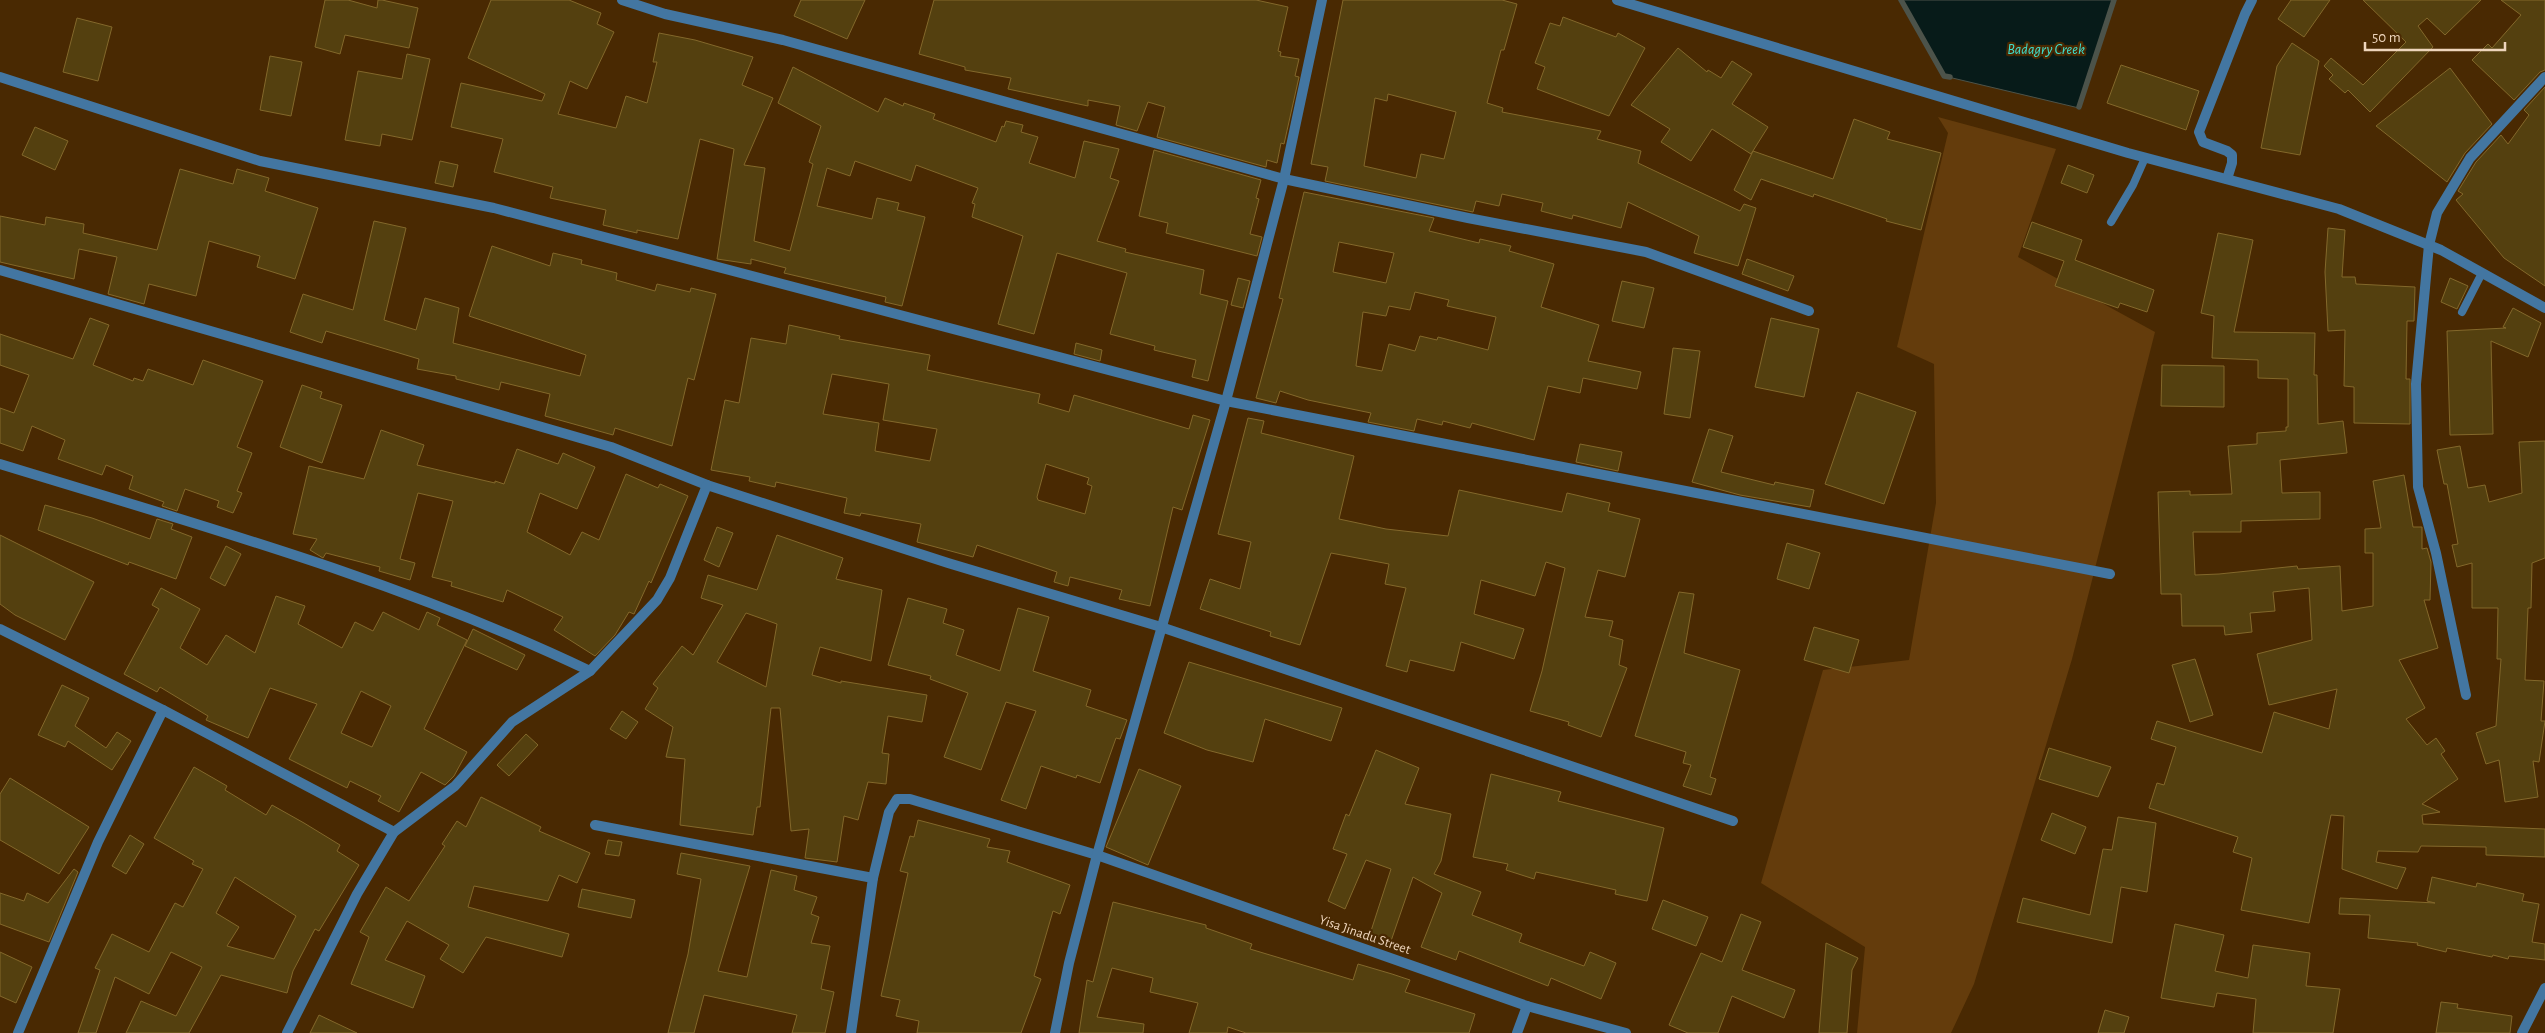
<svg xmlns="http://www.w3.org/2000/svg" width="2545" height="1033" font-family="'Alegreya Sans',sans-serif">
	<style>
		.green { fill: #643c0c }
		.water { fill: #071b19; stroke: #4c534a }
		.lines { fill: none; stroke-linecap: round; stroke-linejoin: round }
		.stream { stroke: #4c534a; stroke-width: 5.5 }
		.building { fill: #54400f; stroke: #83682b; fill-rule: evenodd }
		.service { stroke: #4376a1; stroke-width: 8 }
		.minor { stroke: #4376a1; stroke-width: 10 }
		.tertiary { stroke: #4376a1; stroke-width: 10 }
		.labels { text-anchor: middle; stroke-width: 4.5; stroke-linejoin: round; paint-order: stroke }
		.street-label { font-size: 14px; fill: #eed5bc; stroke: #492902 }
		.water-label { font-size: 15px; font-style: italic; fill: #3fdfcf; stroke: #492902 }
	</style>
	<rect width="100%" height="100%" fill="#492902"/>
	<path class="green" d="M1938 117 2056 149 2018 257 2155 332 2072 659 1974 984 1951 1033H1857L1865 947 1761 883 1823 670 1909 660 1936 503 1934 364 1897 347 1948 133Z"/>
	<path class="water" d="M1901 0H2114L2079 108 1944 76Z"/>
	<g class="lines">
		<g class="stream">
			<path d="M1901 0 1944 76 1950 77"/>
			<path d="M2079 107 2114 0"/>
		</g>
	</g>
	<g class="building">
		<path d="M325 0H348L377 8 378 0H382L418 8 409 48 345 35 340 54 315 47Z"/>
		<path d="M491 0H569L601 13 597 24 614 32 587 89 570 81 558 114 616 128 626 96 647 103 657 62H653L659 33 695 40 753 57 742 85 773 98 744 165 765 168 754 241 790 251 813 164 809 162 821 126 778 103 793 67 878 112 885 98 903 106 904 103 935 114 933 119 996 142 1002 126 1004 127 1006 121 1023 125 1021 132 1038 137 1029 163 1075 178 1084 141 1119 149 1110 178 1119 181 1097 241 1126 249 1125 252 1204 270 1200 294 1228 301 1208 381 1192 377 1196 360 1154 350 1155 346 1110 334 1127 273 1057 253 1034 334 998 324 1023 236 972 217 975 204 972 203 978 188 916 165 911 181 855 161 850 176 827 168 817 206 872 219 877 198 899 203 897 210 925 217 902 306 885 302 886 297 784 273 786 268 751 259V264L717 259 734 149 700 139 678 239 637 230V233L603 225 606 210 550 198 553 187 494 172 503 139 451 127 461 83 542 101 545 94 468 58Z"/>
		<path d="M801 0H865L847 39 794 16Z"/>
		<path d="M934 0H1256L1288 7 1278 51 1281 52 1280 56 1299 59 1295 76 1299 77 1284 144 1281 143 1277 163 1267 160 1266 167 1157 137 1165 107 1148 102 1137 131 1116 125 1120 106 1088 100V106L1008 89 1011 78 965 70V67L919 54Z"/>
		<path d="M1343 0H1502L1517 4 1504 50H1501L1487 103 1503 108 1502 112 1601 131 1597 139 1641 151 1638 163 1740 211 1744 204 1756 208 1738 266 1694 253 1699 236 1628 202 1621 228 1573 215 1572 219 1541 211 1543 203 1502 194 1499 206 1476 201 1473 212 1325 181 1328 167 1311 164ZM1388 94 1456 112 1444 159 1421 154 1416 178 1364 166 1375 98 1387 101Z"/>
		<path d="M2291 0H2330L2304 37 2278 19Z"/>
		<path d="M2363 0H2481L2445 35 2427 18 2418 26 2433 47 2370 112 2348 90 2345 93 2329 79 2333 75 2324 66 2331 58 2363 85 2406 42Z"/>
		<path d="M2501 0H2545V70L2540 72 2514 100 2472 60 2488 44 2492 48 2521 15Z"/>
		<path d="M1563 17 1616 37 1618 33 1645 48 1609 116 1537 89 1545 67 1535 63 1550 23 1560 26Z"/>
		<path d="M77 18 112 27 98 81 63 72Z"/>
		<path d="M2292 43 2319 61 2300 155 2261 148 2277 66Z"/>
		<path d="M1678 48 1707 72 1708 70 1721 78 1732 61 1752 74 1732 104 1768 127 1751 154 1712 129 1691 161 1661 142 1670 129 1631 105Z"/>
		<path d="M407 54 430 59 412 140 382 134 380 146 345 140 358 71 402 79Z"/>
		<path d="M270 56 302 62 291 116 260 110Z"/>
		<path d="M2121 65 2199 91 2186 130 2107 103Z"/>
		<path d="M2450 68 2492 124 2465 153 2447 182 2376 126Z"/>
		<path d="M2545 87V286L2504 258 2456 200 2463 194 2458 191 2476 162 2501 135 2508 144 2529 115 2524 110Z"/>
		<path d="M1854 119 1890 132 1887 139 1941 153 1921 230 1886 221 1887 219 1814 194 1813 197 1761 179 1751 200 1734 190 1753 151 1833 179Z"/>
		<path d="M35 127 68 141 55 170 22 155Z"/>
		<path d="M1154 150 1261 180 1256 198 1259 199 1250 234 1262 237 1257 256 1166 233 1168 223 1139 216Z"/>
		<path d="M440 161 458 165 453 187 435 183Z"/>
		<path d="M2068 165 2094 175 2087 193 2061 183Z"/>
		<path d="M180 169 233 184 237 169 269 178 265 191 318 208 295 279 257 267 260 256 209 241 196 296 149 284 144 304 108 294 117 257 79 249 74 279 0 262V216L45 225 46 217 84 224 83 233 157 250Z"/>
		<path d="M1304 192 1434 218 1429 231 1479 243 1480 239 1511 246 1509 251 1554 264 1541 307 1599 325 1588 361 1641 372 1637 389 1583 378 1580 393 1548 386 1534 440 1472 423 1470 428 1443 421 1442 425 1417 419 1414 431 1368 422 1371 413 1308 400 1280 391 1276 403 1256 398 1283 299 1279 298ZM1339 242 1394 253 1386 283 1333 272ZM1415 292 1449 300 1447 306 1496 317 1488 350 1438 337 1437 340 1420 336 1415 351 1389 344 1382 371 1356 366 1363 312 1386 316 1389 306 1410 310Z"/>
		<path d="M374 221 406 228 384 320 416 330 425 298 459 308 453 343 580 376 586 355 469 316 492 246 550 266 553 253 582 260 581 264 617 273 616 280 655 291 657 284 690 292 691 288 716 294 694 380 688 378 672 446 615 428 613 435 545 416 550 394 501 382 499 390 456 379V376L417 369 419 359 326 331 322 343 290 332 303 294 353 310Z"/>
		<path d="M2032 222 2082 240 2075 260 2154 290 2147 312 2120 303 2118 308 2055 286 2064 261 2023 247Z"/>
		<path d="M2328 228 2345 230 2342 277H2355L2356 284 2415 287 2414 321H2407L2406 379H2410V424L2354 423V387L2344 386 2345 330 2328 331 2325 272Z"/>
		<path d="M2218 233 2253 240 2234 332 2315 333 2314 375H2317L2318 424 2343 421 2347 453 2280 460 2282 493 2320 492V519L2241 521V532H2193L2195 575 2219 574 2297 566 2298 569 2340 566 2342 611 2373 606V553H2365V529L2381 528 2373 481 2404 475 2413 527H2422V549L2427 548 2431 562 2430 600H2424L2438 648 2399 660 2425 708 2406 719 2427 745 2436 738 2445 751 2441 754 2458 779 2422 804 2440 812 2422 815 2423 824 2545 829V857L2486 855V847L2421 846 2418 852 2378 851 2376 862 2406 868 2397 889 2342 869 2344 816 2331 815 2309 923 2241 910 2252 858 2233 852 2238 837 2149 808 2157 783 2164 785 2176 747 2151 739 2157 721 2262 753 2274 712 2329 729 2337 689 2269 705 2257 654 2312 640 2309 588 2273 592 2275 611 2250 613 2252 632 2225 635 2224 626H2182L2181 594H2161L2158 492 2190 491V495L2232 494 2228 446 2257 444V433L2286 431V427H2288V379L2258 378V360L2212 358 2214 316 2201 313Z"/>
		<path d="M1747 259 1794 276 1788 291 1742 274Z"/>
		<path d="M1238 278 1250 281 1243 308 1231 305Z"/>
		<path d="M2450 278 2468 286 2457 309 2441 302Z"/>
		<path d="M1622 281 1654 288 1644 328 1612 321Z"/>
		<path d="M2513 308 2541 323 2528 357 2491 341 2493 434 2450 435 2447 331 2506 328 2503 327Z"/>
		<path d="M90 318 109 325 93 365 133 381 134 378 143 381 148 369 193 385 203 360 263 381 237 447 252 453 237 491 242 493 233 513 217 507 219 501 185 489 177 511 162 506 164 502 129 489 133 476 106 465 102 475 58 459 65 440 32 426 23 451 0 443V408L14 413 29 375 0 365V334L73 359Z"/>
		<path d="M1771 318 1819 329 1804 397 1755 387Z"/>
		<path d="M789 325 840 336 839 339 930 355 927 370 1040 394 1038 403 1069 412 1074 395 1189 429 1193 415 1210 420 1182 510 1173 507 1150 606 1119 599 1122 590 1070 577 1068 586 1054 582 1057 572 977 545 973 557 917 542 921 524 861 513 860 516 844 513 847 498 776 482 775 487 749 481 750 477 711 470 725 400 739 403 751 338 786 344ZM832 374 889 384 883 420 937 429 930 461 875 451 879 423 823 414ZM1046 464 1089 478 1087 484 1092 486 1085 514 1038 500 1037 497Z"/>
		<path d="M1076 343 1102 350 1100 361 1074 354Z"/>
		<path d="M1673 348 1700 351 1690 418 1664 414Z"/>
		<path d="M2162 365 2224 366V407L2161 406Z"/>
		<path d="M302 385 322 392 320 398 342 405 322 463 280 447Z"/>
		<path d="M1857 392 1916 412 1884 504 1825 484Z"/>
		<path d="M1248 418 1264 421 1261 433 1354 456 1339 519 1386 529 1448 536 1459 490 1562 512 1567 493 1610 503 1608 511 1640 519 1625 577 1598 570 1585 617 1613 621 1609 636 1623 640 1619 665 1627 668 1601 737 1568 725 1569 722 1530 711 1542 671 1565 568 1546 562 1535 596 1481 580 1474 614 1524 629 1514 659 1461 642 1454 671 1410 660 1407 672 1386 666 1406 588 1385 584 1389 564 1331 553 1300 645 1270 636 1271 632 1200 609 1210 579 1240 589 1251 542 1218 534Z"/>
		<path d="M1709 429 1733 436 1721 472 1774 485 1775 482 1814 490 1810 507 1740 495 1692 482Z"/>
		<path d="M381 430 424 445 417 465 495 483V481L504 484 517 449 558 464 563 453 595 467 577 509 540 493 527 532 570 555 582 532 599 540 626 474 658 488 660 484 688 496 651 583 649 581 634 614 629 612 615 635 595 656 554 630 563 617 507 590 503 602 451 586 452 582 432 577 453 501 418 493 400 559 415 563 410 580 379 571 380 567 326 553 323 558 310 550 317 539 293 534 309 466 364 479Z"/>
		<path d="M2545 441V558L2532 563 2531 608H2528L2525 680 2544 681 2541 721H2545L2539 762 2533 761 2538 797 2505 802 2499 760 2486 764 2476 733 2496 726 2501 659H2497L2498 608H2472V563L2457 567 2452 545 2458 544 2447 484H2444L2437 450 2460 446 2468 488 2485 485 2489 502 2522 493 2519 442Z"/>
		<path d="M1580 444 1622 452 1618 471 1576 462Z"/>
		<path d="M45 505 92 518 150 539 157 519 173 524 171 529 192 537 176 579 129 562 128 565 38 530Z"/>
		<path d="M717 527 733 533 719 567 704 560Z"/>
		<path d="M0 535 94 582 65 640 15 615 0 604Z"/>
		<path d="M777 535 843 558 836 579 882 590 871 661 820 647 812 675 841 683V681L927 695 922 722 888 716 882 753 889 754 886 784 868 782 858 820 844 816 837 862 805 858 809 829 791 831 780 708H771L760 807H757L753 835 680 825 685 759 666 757 673 727 645 709 658 688 653 684 682 646 693 655 723 605 701 598 708 575 757 590ZM746 613 777 624 766 687 717 662Z"/>
		<path d="M1787 543 1820 553 1809 589 1777 579Z"/>
		<path d="M226 546 241 554 225 586 210 578Z"/>
		<path d="M161 588 200 609 180 648 207 665 226 635 255 653 276 596 305 606 298 624 342 648 355 622 373 631 383 612 419 630 427 612 440 618 437 625 467 640 424 729 467 752 454 776 445 785 421 772 399 812 378 801 381 796 350 781 347 788 289 759 317 704 270 688 248 738 206 720 208 716 160 687 157 692 124 674 159 609 152 605ZM361 691 391 706 372 747 341 733Z"/>
		<path d="M1679 592 1694 594 1684 653 1740 670 1710 777 1716 779 1711 795 1683 786 1691 765 1683 763 1686 752 1635 736Z"/>
		<path d="M908 598 947 609 943 623 964 630 956 655 1000 671 1018 608 1049 617 1033 671 1091 690 1086 706 1127 720 1120 739 1116 738 1100 783 1077 775 1076 778 1041 766 1026 809 1001 800 1036 711 1006 702 981 770 944 757 968 693 930 679 931 676 888 665Z"/>
		<path d="M1814 627 1859 640 1849 673 1804 660Z"/>
		<path d="M473 629 525 655 517 670 465 646Z"/>
		<path d="M2195 659 2213 715 2190 722 2172 665Z"/>
		<path d="M1189 662 1342 708 1331 741 1265 719 1253 762 1207 750 1164 733Z"/>
		<path d="M62 685 89 698 75 726 106 748 117 732 131 741 112 770 68 741 65 747 38 735Z"/>
		<path d="M622 711 638 722 626 739 610 729Z"/>
		<path d="M526 734 538 745 509 776 497 765Z"/>
		<path d="M2049 748 2111 767 2098 797 2039 779Z"/>
		<path d="M1376 750 1419 768 1405 804 1451 814 1441 861 1434 874 1481 892 1472 915 1522 934 1519 942 1584 966 1590 952 1616 963 1601 999 1551 978 1548 986 1459 951 1456 960 1421 947 1442 893 1413 877 1391 941 1370 934 1391 869 1366 860 1345 909 1328 901 1347 854 1333 849 1346 814 1349 816Z"/>
		<path d="M194 767 227 786 225 790 266 815 272 805 304 823 340 845 337 851 359 865 319 931 315 929 293 971 287 993 221 975 189 1033H126L141 1001 176 1016 202 967 171 952 149 994 115 977 96 1033H78L100 970 95 968 112 934 149 952 175 903 183 907 203 869 192 864 194 861 154 838ZM235 877 296 916 274 959 227 946 239 927 216 913Z"/>
		<path d="M1139 769 1181 786 1148 865 1106 847Z"/>
		<path d="M1491 774 1561 792 1558 801 1664 828 1647 901 1615 894 1616 890 1536 872 1534 879 1506 870 1508 864 1473 857Z"/>
		<path d="M10 778 89 827 59 874 0 840V794Z"/>
		<path d="M481 797 541 827 539 831 590 853 577 883 559 875 548 901 474 886 468 907 569 934 562 957 486 937 463 973 440 959 449 945 407 921 385 960 425 976 413 1008 351 984 369 937 360 932 386 887 409 901 445 846 442 844 457 821 466 827Z"/>
		<path d="M2052 813 2086 827 2075 854 2041 840Z"/>
		<path d="M2118 817 2156 823 2147 892 2121 887 2112 943 2017 922 2023 898 2090 915 2103 849 2112 850Z"/>
		<path d="M918 820 990 839 987 847 1010 851 1007 862 1070 885 1060 914 1053 911 1034 976 1041 979 1021 1033H917L919 1021 896 1016 900 1000 881 996 908 873 900 871 910 836 914 837Z"/>
		<path d="M130 835 144 844 126 874 112 866Z"/>
		<path d="M608 840 622 842 619 856 605 854Z"/>
		<path d="M681 853 750 866 718 971 747 977 771 870 797 876 794 890 817 897 811 914 819 917 811 943 830 946 821 989 834 992 825 1033H792L797 1015 704 995 694 1033H668L688 954 701 879 677 874Z"/>
		<path d="M74 869 78 872 49 942 0 924V893L24 901 27 893 48 903Z"/>
		<path d="M2432 877 2476 887 2477 883 2507 890 2524 894 2522 901 2539 904 2532 942 2545 944V960L2509 956 2508 959 2493 955 2492 957 2447 948 2446 952 2417 945 2418 943 2368 938 2370 915 2339 914 2340 898 2435 903 2427 901Z"/>
		<path d="M582 889 635 900 631 918 578 907Z"/>
		<path d="M1663 900 1708 917 1696 946 1652 929Z"/>
		<path d="M1113 902 1206 925V928L1252 944 1250 949 1353 980 1358 964 1392 974 1410 980 1405 992 1475 1014 1469 1033H1246L1228 1027 1227 1033H1189L1198 1003 1150 992 1153 978 1112 968 1097 1017 1144 1024 1143 1033H1079L1087 980 1093 982Z"/>
		<path d="M1741 914 1761 922 1742 970 1795 990 1784 1018 1732 996 1718 1033H1688L1669 1025 1701 953 1722 962Z"/>
		<path d="M2175 924 2224 935 2215 971 2248 978 2253 945 2310 953 2306 986 2340 989 2333 1033H2253L2256 999 2217 993 2214 1007 2161 998Z"/>
		<path d="M1826 943 1858 958 1852 970 1847 1033H1819Z"/>
		<path d="M0 952 32 967 16 1003 0 996Z"/>
		<path d="M2441 1002 2458 1004 2457 1008 2512 1016 2510 1033H2436Z"/>
		<path d="M2105 1010 2129 1017 2124 1033H2098Z"/>
		<path d="M319 1015 357 1033H310Z"/>
	</g>
	<g class="lines">
		<g class="service">
			<path d="M2111 222 2133 185 2145 158"/>
			<path d="M2462 312 2482 273"/>
		</g>
		<g class="minor">
			<path d="M622 0 665 14 783 40 1284 179 1468 218 1646 252 1809 311"/>
			<path d="M0 77 260 161 494 208 1226 401 2110 574"/>
			<path d="M2227 179 2232 163V155L2227 151 2203 142 2199 132 2245 14 2252 0"/>
			<path d="M0 270 611 447 707 485 948 563 1161 627 1733 821"/>
			<path d="M0 464C199 525 402 581 590 671"/>
			<path d="M0 629 163 710 394 832"/>
			<path d="M2466 695 2436 553 2418 487 2416 384 2429 245 2437 213 2470 158 2545 77"/>
			<path d="M595 825 873 878"/>
			<path d="M18 1033 98 842 163 710"/>
			<path d="M287 1033 357 894 394 832 455 786 512 722 590 671 657 600 670 578 707 485"/>
			<path d="M851 1033 873 878 889 812 897 799H910L1097 855 1527 1006 1626 1033"/>
			<path d="M1055 1033 1069 963 1097 855 1226 401 1284 179 1322 0"/>
			<path d="M1517 1033 1527 1006"/>
			<path d="M2522 1033 2545 988"/>
		</g>
		<path class="tertiary" d="M1617 0 2128 153 2339 209 2441 250 2545 308"/>
	</g>
	<g class="labels">
		<g class="street-label">
			<text transform="translate(1365 934) rotate(19)" y="5">Yisa Jinadu Street</text>
		</g>
		<g class="water-label">
			<text x="2046" y="54">Badagry Creek</text>
		</g>
	</g>
	<path d="M2365 42v8h140v-8" fill="none" stroke="#eed5bc" stroke-width="2.5"/>
	<text x="2372" y="42" font-size="15" fill="#eed5bc" stroke="#492902" stroke-width="4" paint-order="stroke">50 m</text>
</svg>
